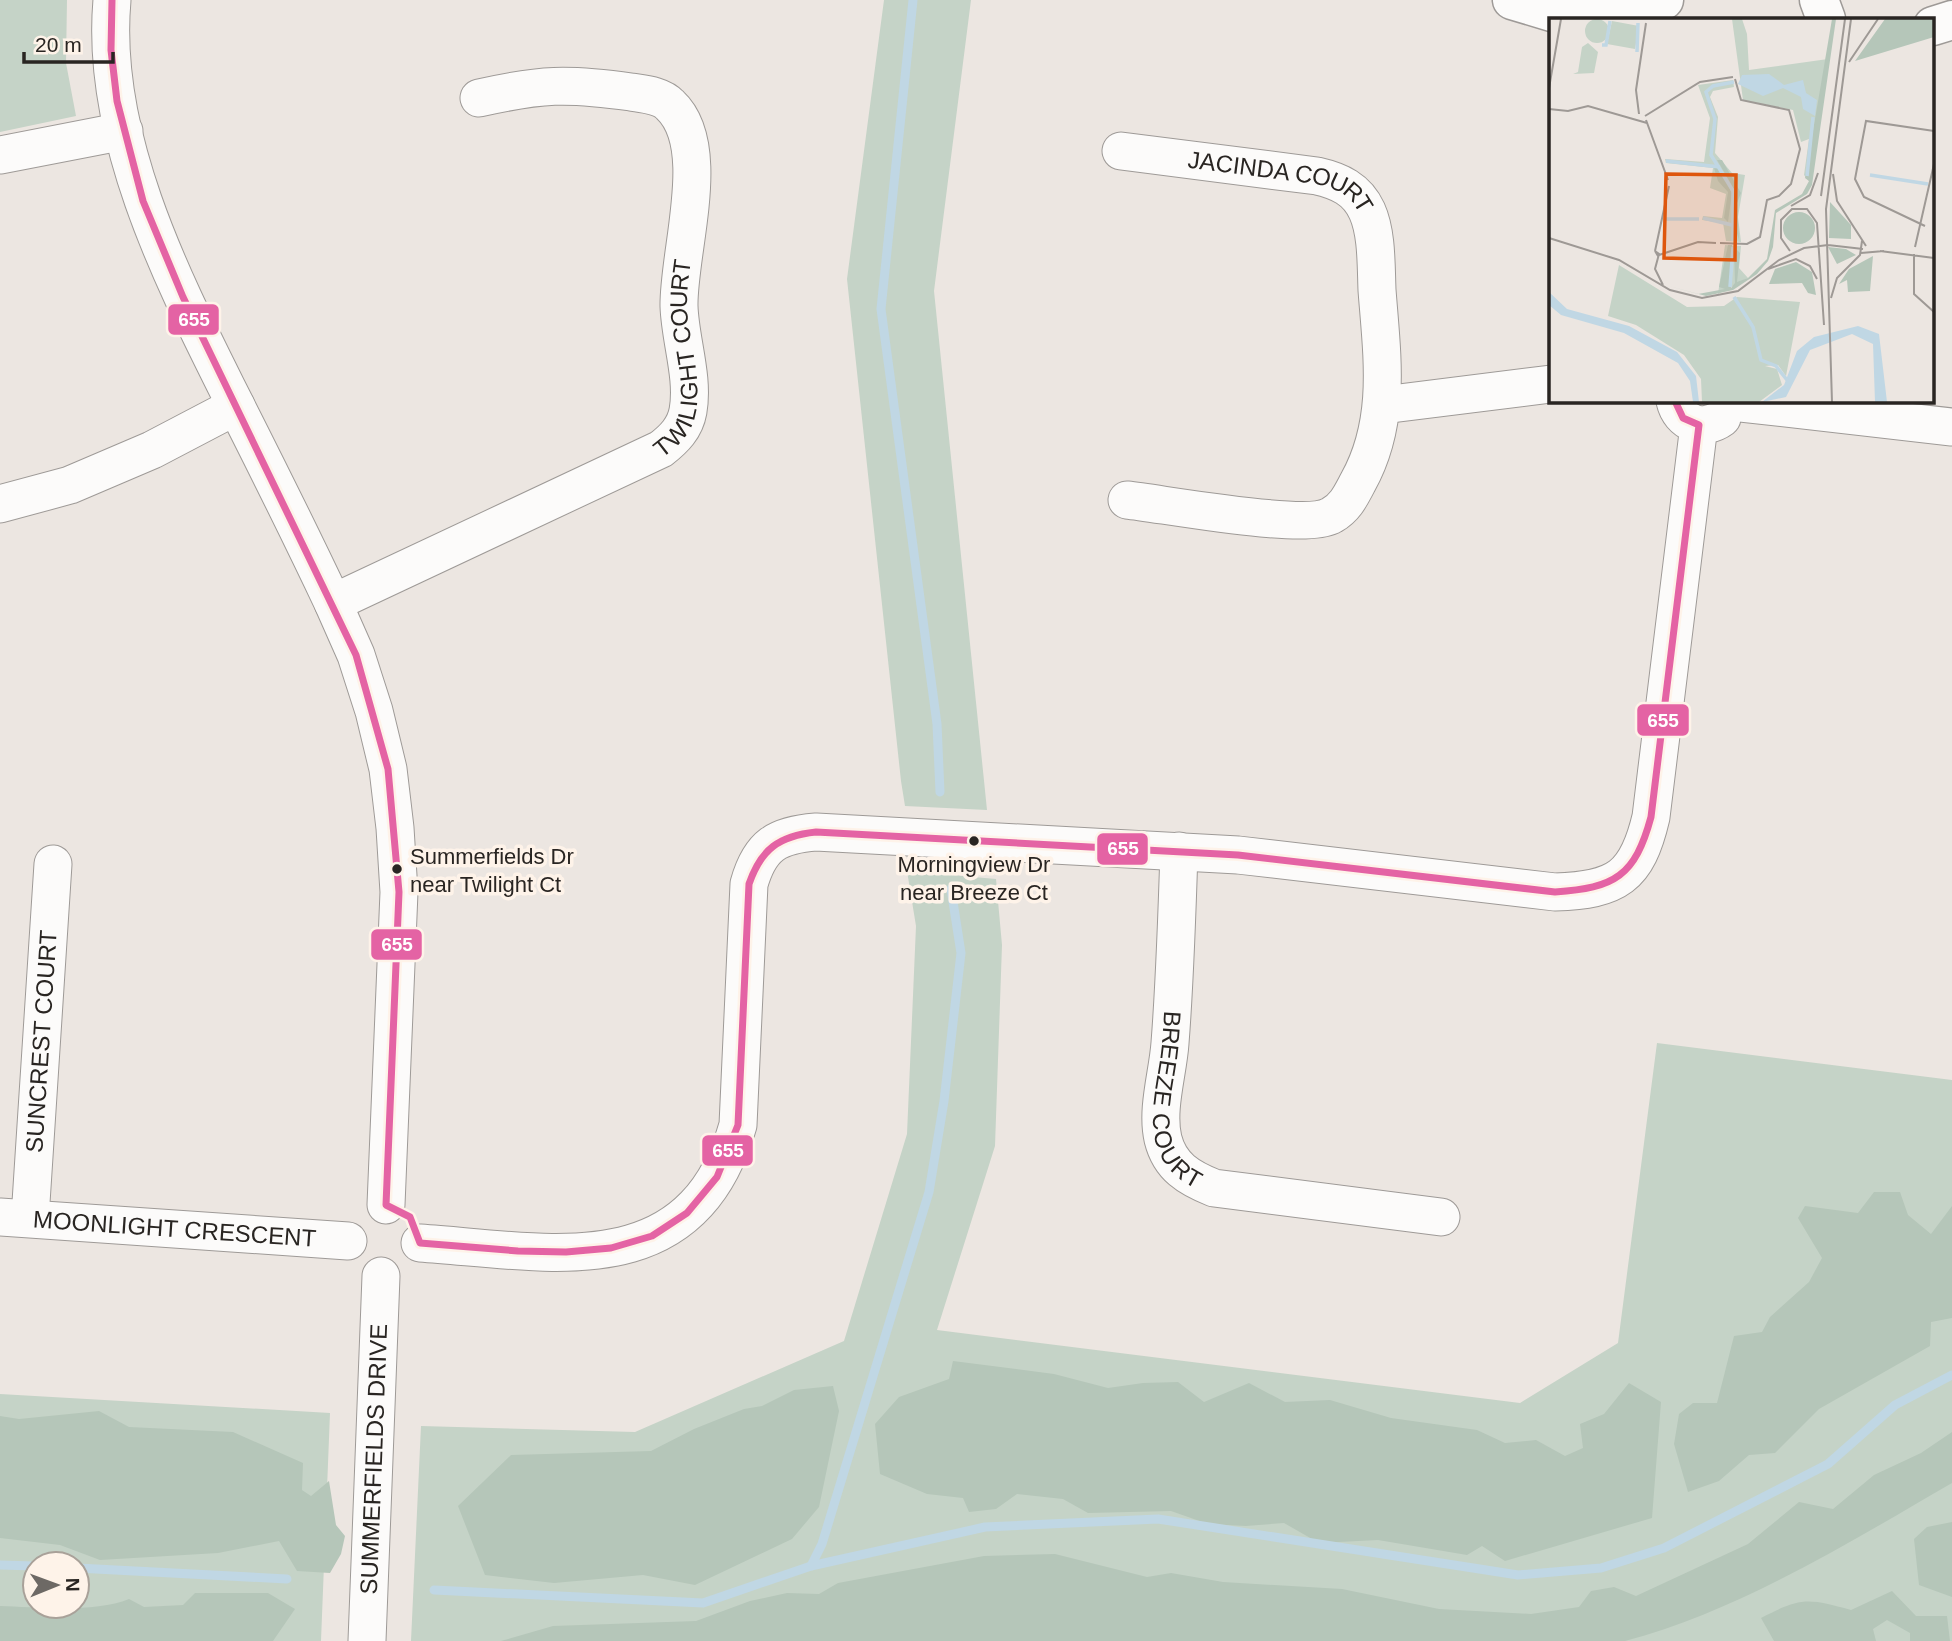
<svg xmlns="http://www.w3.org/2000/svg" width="1952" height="1641" font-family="Helvetica,sans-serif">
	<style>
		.green { fill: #c5d3c7; fill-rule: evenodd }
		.forest { fill: #b5c6b9 }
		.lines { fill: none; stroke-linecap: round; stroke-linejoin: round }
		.stream { stroke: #c0d7e4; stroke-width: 9 }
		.minor-casing { stroke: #9e9a97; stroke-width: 39 }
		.major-casing { stroke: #9e9a97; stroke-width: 41 }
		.minor { stroke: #fcfbfa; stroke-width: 37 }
		.major { stroke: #fcfbfa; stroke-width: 38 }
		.bus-1-casing { stroke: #fef3e9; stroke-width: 12 }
		.bus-1 { stroke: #e463a4; stroke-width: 7 }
		.bus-dot { fill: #292522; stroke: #fef3e9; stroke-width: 2.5 }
		.labels { text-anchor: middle; stroke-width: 7; stroke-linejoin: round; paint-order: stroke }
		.bus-label { font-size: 22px; fill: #292522; stroke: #fef3e9; text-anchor: start }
		.street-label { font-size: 24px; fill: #292522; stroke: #fef3e9 }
		.inset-river { fill: none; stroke: #c0d7e4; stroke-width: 3.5 }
		.inset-road { fill: none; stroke: #9e9995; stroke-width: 2 }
		.view { fill: #de560d; fill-opacity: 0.15; stroke: #de560d; stroke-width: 3.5 }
		.inset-edge { fill: none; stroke: #292522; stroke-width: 3.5 }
		.line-badge { stroke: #fef3e9; stroke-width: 2.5 }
		.badge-label { font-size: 19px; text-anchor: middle; font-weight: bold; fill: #fff }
	</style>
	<rect width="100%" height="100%" fill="#ece6e1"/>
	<g class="green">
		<path d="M0 0H67L66 63 76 116 0 132Z"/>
		<path d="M884 0H971L934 291 987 810 905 806 901 781 847 279Z"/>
		<path d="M907 871 996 879 1002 945 995 1146 937 1330 1520 1403 1618 1343 1657 1043 1952 1080V1641H411L421 1426 635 1432 844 1341 907 1134 916 926Z"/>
		<path d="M0 1394 330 1413 321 1641H0ZM35 1564H77V1606H35Z"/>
	</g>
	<g class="forest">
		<path d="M1874 1192H1900L1908 1215 1931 1234 1952 1206V1318L1931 1322 1930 1346 1819 1409 1775 1453 1749 1455 1719 1481 1688 1492 1674 1444 1679 1414 1693 1403H1717L1734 1336 1762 1332 1770 1317 1809 1282 1822 1258 1798 1218 1805 1206 1858 1213Z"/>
		<path d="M953 1361 1054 1374 1108 1388 1143 1383 1178 1382 1204 1402 1249 1383 1285 1402 1330 1400 1391 1418 1477 1430 1505 1443 1536 1440 1565 1456 1583 1448 1580 1424 1604 1414 1629 1383 1661 1402 1652 1518 1505 1561 1482 1546 1467 1555 1378 1540 1319 1543 1284 1523 1246 1526 1208 1524 1171 1511 1088 1513 1063 1499 1017 1494 996 1509 969 1512 963 1498 927 1494 880 1474 875 1424 899 1397 949 1379Z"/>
		<path d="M833 1386 839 1411 819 1507 792 1539 695 1585 643 1575 554 1583 485 1575 458 1506 511 1455 651 1451 694 1429 744 1409 762 1406 794 1390Z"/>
		<path d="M99 1411 129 1427 233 1432 303 1463 302 1490 311 1496 329 1481 336 1525 345 1536 341 1554 330 1573 297 1571 279 1541 218 1553 100 1560 60 1545 0 1538V1416L19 1419Z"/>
		<path d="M1952 1432V1483C1850 1542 1739 1611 1625 1641H501L553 1626 696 1621 750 1601 787 1593 819 1594 838 1583 984 1556 1055 1554 1147 1577 1171 1573 1223 1582 1342 1589 1439 1609 1531 1614 1579 1607 1591 1591 1614 1587 1636 1596 1748 1544 1799 1502 1833 1509 1874 1475 1921 1453Z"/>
		<path d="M1952 1522V1597L1919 1585 1914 1539 1927 1527Z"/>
		<path d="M1892 1591 1916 1616H1947L1950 1641H1910V1633L1887 1620 1873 1629 1876 1641H1774L1761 1618C1801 1597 1808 1598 1851 1610Z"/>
		<path d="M195 1593H268L295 1609 273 1641H0V1606C36 1607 96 1613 129 1599L144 1607 183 1605Z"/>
	</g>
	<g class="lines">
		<g class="stream">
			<path d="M913 0 881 309 937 724 940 792"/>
			<path d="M0 1565 35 1566"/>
			<path d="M811 1566 822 1544 929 1192 944 1101 961 953 951 889"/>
			<path d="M77 1568 287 1579"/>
			<path d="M434 1590 703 1603 811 1566 985 1527 1158 1519 1518 1575 1601 1568 1664 1548 1828 1464 1895 1405 1952 1375"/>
		</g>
		<g class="minor-casing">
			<g id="minor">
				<path d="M112 0C100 134 169 272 227 388 263 459 299 531 333 603L356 655 374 711 388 769 395 828 399 892 386 1205"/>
				<path id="s1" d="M1121 151 1317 176C1339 181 1357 189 1367 211 1377 233 1376 265 1377 290 1382 356 1392 421 1358 482 1351 495 1346 507 1332 515 1306 531 1164 504 1127 500"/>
				<path d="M0 155 124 131"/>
				<path d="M1675 401C1680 423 1703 432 1722 418"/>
				<path d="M1732 402 1952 427"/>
				<path d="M1383 405 1551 384"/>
				<path d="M0 504 70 485 152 450 236 406"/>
				<path id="s2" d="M333 603 661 449C674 439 685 428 688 411 694 377 680 340 679 306 678 251 714 146 670 105 661 95 643 94 631 92 567 83 541 84 479 98"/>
				<path id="s3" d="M1179 851C1177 915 1175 979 1170 1043 1168 1073 1156 1109 1163 1139 1170 1167 1189 1178 1214 1188L1441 1217"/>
				<path id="s4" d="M0 1217 348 1241"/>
				<path id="s5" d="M30 1218 53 864"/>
				<path d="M420 1243C551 1252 692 1287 738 1125L749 884C760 845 777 835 816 832L1238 855 1555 892C1617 890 1637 877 1651 817L1699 425"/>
				<path id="s6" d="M367 1641 381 1276"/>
			</g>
		</g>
		<g class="major-casing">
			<g id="major">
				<path d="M1512 0 1575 19"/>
				<path d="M1819 0 1826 19"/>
				<path d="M1574 19 1644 7 1664 0"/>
				<path d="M1933 26 1952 20"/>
			</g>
		</g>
		<use href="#minor" class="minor"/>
		<use href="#major" class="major"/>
		<g class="bus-1-casing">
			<path id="bus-1" d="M112 0 111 50 117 101 143 201 183 297 356 655 388 769 399 892 386 1205 410 1217 420 1243 518 1251 566 1252 611 1248 652 1236 687 1213 717 1177 738 1125 749 884C761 849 779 836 816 832L1238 855 1555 892C1615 888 1635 876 1651 817L1699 425 1683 418 1675 401"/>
		</g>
		<use href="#bus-1" class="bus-1"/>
	</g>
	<g class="bus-dot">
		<circle cx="974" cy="841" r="6"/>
		<circle cx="397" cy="869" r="6"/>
	</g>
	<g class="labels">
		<g class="bus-label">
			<text x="410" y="864">Summerfields Dr<tspan x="410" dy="28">near Twilight Ct</tspan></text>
			<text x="974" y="872" text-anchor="middle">Morningview Dr<tspan x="974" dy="28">near Breeze Ct</tspan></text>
		</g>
		<g class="street-label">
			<text dy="8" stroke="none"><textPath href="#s1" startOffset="164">JACINDA COURT</textPath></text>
			<text dy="8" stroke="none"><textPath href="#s2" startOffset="460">TWILIGHT COURT</textPath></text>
			<text dy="8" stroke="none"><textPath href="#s5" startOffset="177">SUNCREST COURT</textPath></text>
			<text dy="8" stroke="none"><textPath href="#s3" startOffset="254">BREEZE COURT</textPath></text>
			<text dy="8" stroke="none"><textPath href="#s4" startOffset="175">MOONLIGHT CRESCENT</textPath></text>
			<text dy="8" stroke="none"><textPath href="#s6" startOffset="182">SUMMERFIELDS DRIVE</textPath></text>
		</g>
	</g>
	<g transform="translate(1549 18)">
		<rect width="385" height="385" fill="#ece6e1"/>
		<path d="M183 1H193L198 16 200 52 279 41 260 163 255 157 260 121 252 124 244 92 194 82ZM36 13a12 12 0 1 1 24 0a12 12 0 1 1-24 0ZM63 3 90 8 86 31 58 26ZM39 25 49 34 45 55 24 56 29 54 33 29ZM184 62 185 69 164 73 161 79 169 99 166 135 183 155 196 157 189 199 192 224 177 223 174 205 153 202 154 198 173 200 177 176 161 170 164 150 117 145 116 141 155 144 161 100 149 67ZM176 227 192 228 190 250 199 260 169 276ZM70 247 138 289 175 288 188 279 251 284 237 358 229 347 216 348 228 351 233 367 210 384H153L152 361 135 337 87 307 59 298Z" fill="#c5d3c7"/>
		<path d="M283 1H287L263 167 258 176 227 195 224 229 219 243 208 256 184 272 157 278 120 268 149 276 176 271 170 269 179 227H183L182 270 186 265 185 229 191 235 188 264 199 260 218 241 226 192 253 176 260 163 256 160ZM336 1H385V19L306 43ZM168 142H173L192 175 188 185 190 222 183 199 185 171ZM165 150H170L183 175 179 204 175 200 179 174 169 163ZM281 184 302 207V221L280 220ZM234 210a16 16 0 1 1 32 0a16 16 0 1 1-32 0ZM279 229 297 231 307 237 288 246ZM324 238 321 273 299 274 298 262 290 266 300 251ZM247 244 263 254 267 277 259 275 253 265 220 266 226 251Z" fill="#b5c6b9"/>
		<path d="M220 56 235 67 254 62 257 75 268 82 266 98 254 91 252 79 234 70 214 78 189 66 193 57ZM0 274 18 291 80 308 128 334 147 358 150 384H144L141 363 129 345 75 315 12 297 0 287ZM309 308 330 316 338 384H326L324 326 303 316 261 332 237 379 213 384 235 367 248 333 265 319Z" fill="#c0d7e4"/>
		<path class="inset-river" d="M53 27H57L61 3M88 34 89 5M117 143 171 149M321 157 379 166M258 158 264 99M154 200 183 207M116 201H150M184 223V173L162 137 166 101 157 74 164 68 185 64M181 269 184 229M185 279 204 309 212 342 227 348 238 362"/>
		<path class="inset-road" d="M300 44 329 1M0 70 12 1M0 91 19 93 39 88 98 105M90 96 87 72 97 5M96 98 151 64 184 59M97 102 119 162M284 156 288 183 317 228M272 178 296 1M242 188 261 177 269 155M376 208 315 179 306 161 317 103 385 113M0 220 70 242 121 272 153 280 189 273 230 242 255 230 279 227 314 231M171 225 198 226 211 219 218 182 230 178 242 166 251 131 240 92 192 82 186 61M366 229 385 146M106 233 120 168M241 233 232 220V202L243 191H258L268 205 275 307M331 233 385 240M312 235 335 233M365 236V276L385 294M110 237 149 224 167 225M109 238 106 233 110 236 106 251 114 267M219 251 247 241 261 248 268 261M282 280 288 260 311 237 313 223M283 384 277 191 302 1"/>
		<path class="view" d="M117 156 187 157 186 242 115 240Z"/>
		<rect width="385" height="385" class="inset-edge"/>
	</g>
	<g class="line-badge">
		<rect x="167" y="303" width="53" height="33" rx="7" fill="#e463a4"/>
		<rect x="1636" y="703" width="54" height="34" rx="7" fill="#e463a4"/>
		<rect x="1096" y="832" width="53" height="34" rx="7" fill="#e463a4"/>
		<rect x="370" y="928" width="53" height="33" rx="7" fill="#e463a4"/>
		<rect x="701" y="1134" width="53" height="33" rx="7" fill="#e463a4"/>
	</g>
	<g class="badge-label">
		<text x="194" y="326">655</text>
		<text x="1663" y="727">655</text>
		<text x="1123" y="855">655</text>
		<text x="397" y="951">655</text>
		<text x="728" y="1157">655</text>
	</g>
	<g transform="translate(56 1585) rotate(89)"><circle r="33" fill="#fef3e9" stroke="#a9a199" stroke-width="2"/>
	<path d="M0-5L12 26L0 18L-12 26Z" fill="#6d6965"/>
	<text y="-10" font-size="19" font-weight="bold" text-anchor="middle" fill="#292522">N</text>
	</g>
	<path d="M24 52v10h89v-10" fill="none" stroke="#292522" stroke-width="3.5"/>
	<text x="35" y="52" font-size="21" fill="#292522" stroke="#fef3e9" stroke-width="5" paint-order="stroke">20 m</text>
</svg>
